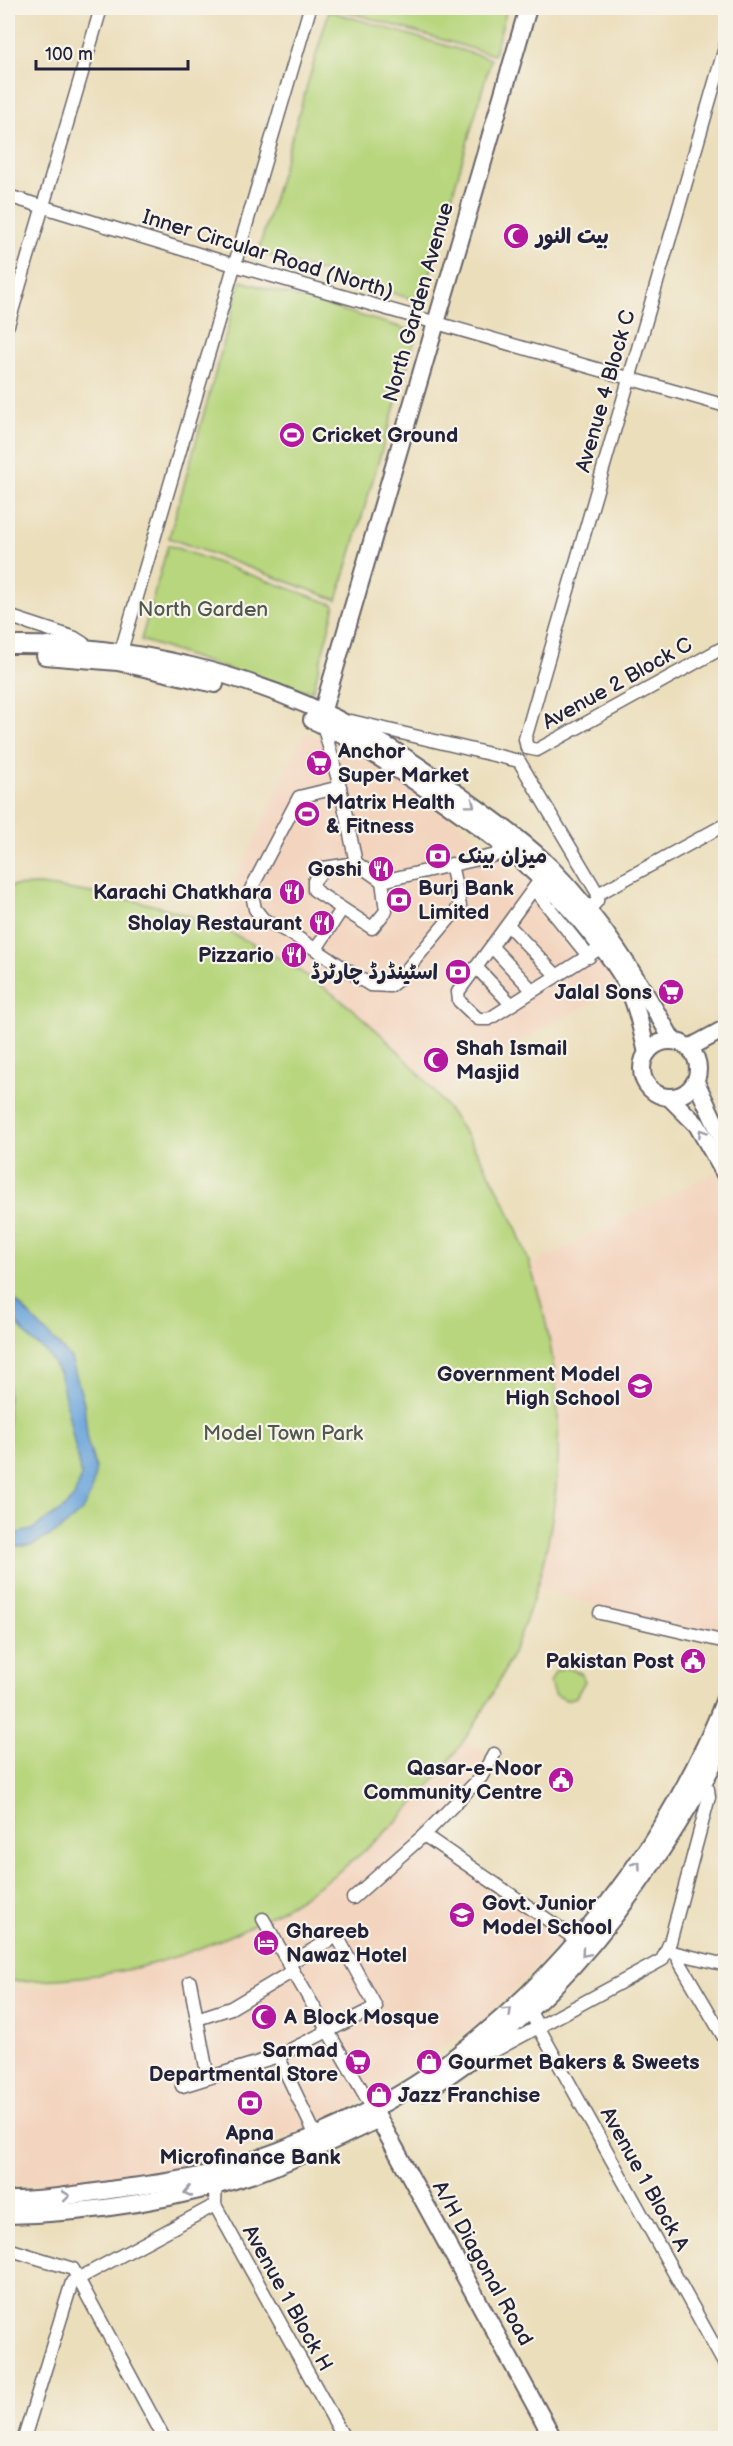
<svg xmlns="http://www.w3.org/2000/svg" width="733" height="2446" font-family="'Balsamiq Sans','Playpen Sans Arabic',sans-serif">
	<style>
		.built { fill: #f3d4be }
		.green { fill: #b7d67d; stroke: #6c7c5c; stroke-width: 1.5 }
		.water { fill: #6aa4da; stroke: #46638a; stroke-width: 1.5 }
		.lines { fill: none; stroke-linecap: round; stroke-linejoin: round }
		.street-casing { stroke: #686468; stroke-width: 15 }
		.secondary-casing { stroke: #686468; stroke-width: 20 }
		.street { stroke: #fff; stroke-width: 12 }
		.secondary { stroke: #fff; stroke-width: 16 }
		.oneway { stroke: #9c9ca7 }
		.labels { text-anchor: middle; stroke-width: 4.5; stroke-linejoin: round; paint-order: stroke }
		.poi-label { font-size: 21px; font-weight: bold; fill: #22223b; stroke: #f7f3e8; text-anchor: start }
		.street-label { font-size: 21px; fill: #22223b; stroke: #f7f3e8 }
		.park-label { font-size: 21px; fill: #4f584f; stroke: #f7f3e8 }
	</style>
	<rect width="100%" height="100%" fill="#f7f3e8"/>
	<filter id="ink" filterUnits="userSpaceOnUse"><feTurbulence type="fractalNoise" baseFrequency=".0167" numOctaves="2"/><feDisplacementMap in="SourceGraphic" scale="12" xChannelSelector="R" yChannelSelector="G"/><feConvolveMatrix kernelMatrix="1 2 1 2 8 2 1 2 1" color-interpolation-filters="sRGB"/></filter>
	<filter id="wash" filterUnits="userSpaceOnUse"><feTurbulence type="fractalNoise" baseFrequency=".008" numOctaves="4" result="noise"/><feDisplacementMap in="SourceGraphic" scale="24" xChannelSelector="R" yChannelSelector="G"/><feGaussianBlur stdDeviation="1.35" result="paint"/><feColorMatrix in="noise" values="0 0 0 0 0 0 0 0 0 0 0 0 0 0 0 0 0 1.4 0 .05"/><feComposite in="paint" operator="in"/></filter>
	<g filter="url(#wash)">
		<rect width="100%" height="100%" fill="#ebdebb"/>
		<g class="built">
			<path d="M305 732 339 747 388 774 438 808 525 876 580 928 621 987 463 1072 466 1077 438 1093 405 1055 343 1000 275 955 213 925Z"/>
			<path d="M718 1171 726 1193 725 1635 651 1621 536 1588 553 1508 550 1345 531 1265Z"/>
			<path d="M465 1740 501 1764 429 1843 565 1937 482 2021 329 2121 184 2172 8 2186V1987L34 1989 149 1965 218 1942 291 1905 359 1858 418 1801Z"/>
		</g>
		<g class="green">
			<path d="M346 8H507L494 55 345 11Z"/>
			<path d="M329 11 491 59 422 302 258 252Z"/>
			<path d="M241 281 417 332 337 600 169 538Z"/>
			<path d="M168 545 335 605 313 690 287 689 141 640Z"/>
			<path d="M40 885C98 894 158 901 213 925 547 1069 669 1477 443 1769 369 1864 266 1932 151 1964 104 1977 56 1980 8 1981V886Z"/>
			<path d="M564 1667 581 1673 585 1681 576 1697 566 1700 554 1694 550 1682 555 1672Z"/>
		</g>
		<path class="water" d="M8 1293 71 1358 84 1403 88 1444 96 1468 91 1494 81 1512 59 1531 33 1545 8 1547V1532L19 1533 31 1530 64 1508 74 1497 81 1476 60 1374 46 1352 33 1342 8 1314Z"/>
	</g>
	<g filter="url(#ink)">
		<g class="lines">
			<g class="street-casing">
				<g id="street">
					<path d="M8 196 234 265 726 406"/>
					<path d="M8 325 101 8"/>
					<path d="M8 616 75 638 83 643V648"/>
					<path d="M119 658 310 8"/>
					<path d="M322 721 340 787 356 863 382 881 496 855 507 841"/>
					<path d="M351 721 519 761 598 894 597 901 589 910"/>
					<path d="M527 748 525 739 726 44"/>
					<path d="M527 748 537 750 726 646"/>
					<path d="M340 787 299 797 251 889 255 909 263 919 295 936 370 985 390 986 398 980 460 906 451 864"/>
					<path d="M356 863 324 868 314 881V890L372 928 386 911 382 881"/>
					<path d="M545 873 458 992 459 1001 478 1019H489L602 947"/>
					<path d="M534 889 589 957"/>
					<path d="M598 894 726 824"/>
					<path d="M508 925 556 975"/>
					<path d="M492 947 532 990"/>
					<path d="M316 949 342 909"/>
					<path d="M476 967 511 1004"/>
					<path d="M600 1613 726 1642"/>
					<path d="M494 1754 481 1777 424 1835 577 1940"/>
					<path d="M353 1898 424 1835"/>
					<path d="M263 1919 373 2109"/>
					<path d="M672 1952 726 1965"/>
					<path d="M678 1954 679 1961 726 2041"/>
					<path d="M190 1982 208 2078"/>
					<path d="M529 2010 726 2367"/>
					<path d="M197 2019 231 2008 293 1971"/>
					<path d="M483 2044 491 2050H496L662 1960 670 1942 709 1797 708 1789 702 1785"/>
					<path d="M278 2056 316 2136"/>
					<path d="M182 2086 278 2056 376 2007 337 1936 288 1964"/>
					<path d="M216 2179 215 2205 344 2438"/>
					<path d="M8 2249 73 2269 164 2438"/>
					<path d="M24 2438 72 2282 215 2205"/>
				</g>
			</g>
			<g class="secondary-casing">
				<g id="secondary">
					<path d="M8 645C130 643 257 674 364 733 400 752 433 776 466 800 495 821 526 843 551 868 601 919 638 979 673 1041"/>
					<path d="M45 656 118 662 215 684"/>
					<path d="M322 713 528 8"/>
					<path d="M312 720C354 739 391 765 429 791 494 836 546 875 595 939 606 952 618 968 626 983 637 1005 641 1029 647 1053"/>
					<circle cx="670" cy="1069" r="28"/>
					<path d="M689 1048 726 1028"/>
					<path d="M696 1082 726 1146"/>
					<path d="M670 1098 697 1125 726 1176"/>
					<path d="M423 2092C529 2027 613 1930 678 1824 695 1796 714 1767 726 1736"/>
					<path d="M374 2110 553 2438"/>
					<path d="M8 2200C42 2200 76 2195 110 2190 144 2185 179 2182 212 2173 267 2158 322 2135 373 2109 524 2031 667 1855 726 1696"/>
					<path d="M8 2215C91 2213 174 2201 254 2174 295 2160 335 2139 375 2121"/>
				</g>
			</g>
			<use href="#street" class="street"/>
			<use href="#secondary" class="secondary"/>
		</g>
		<defs><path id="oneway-chevron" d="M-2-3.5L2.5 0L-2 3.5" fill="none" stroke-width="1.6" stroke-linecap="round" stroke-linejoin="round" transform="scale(1.5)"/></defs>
		<g class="oneway">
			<use href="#oneway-chevron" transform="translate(471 804) rotate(37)"/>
			<use href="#oneway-chevron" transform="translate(702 1133) rotate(-123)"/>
			<use href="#oneway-chevron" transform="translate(637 1865) rotate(-54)"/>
			<use href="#oneway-chevron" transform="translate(585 1953) rotate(131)"/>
			<use href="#oneway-chevron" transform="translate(508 2011) rotate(-44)"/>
			<use href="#oneway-chevron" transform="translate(188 2192) rotate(167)"/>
			<use href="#oneway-chevron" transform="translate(66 2196) rotate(-7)"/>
		</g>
	</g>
	<defs>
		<g id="mosque-disc" transform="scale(1.35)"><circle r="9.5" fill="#b5179e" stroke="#f7f3e8"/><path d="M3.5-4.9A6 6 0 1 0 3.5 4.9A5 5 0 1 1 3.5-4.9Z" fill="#fff"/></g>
		<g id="stadium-disc" transform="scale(1.35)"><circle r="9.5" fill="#b5179e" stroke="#f7f3e8"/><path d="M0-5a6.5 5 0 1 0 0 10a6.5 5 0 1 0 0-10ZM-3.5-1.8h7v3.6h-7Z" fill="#fff"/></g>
		<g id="supermarket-disc" transform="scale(1.35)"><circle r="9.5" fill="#b5179e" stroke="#f7f3e8"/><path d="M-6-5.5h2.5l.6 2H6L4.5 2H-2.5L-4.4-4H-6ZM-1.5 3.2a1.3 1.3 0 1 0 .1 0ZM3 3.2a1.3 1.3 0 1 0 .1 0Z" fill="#fff"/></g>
		<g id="bank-disc" transform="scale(1.35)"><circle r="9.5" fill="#b5179e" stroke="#f7f3e8"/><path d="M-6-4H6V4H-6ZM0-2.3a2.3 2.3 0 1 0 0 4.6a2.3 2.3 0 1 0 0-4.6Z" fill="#fff"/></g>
		<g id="restaurant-disc" transform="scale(1.35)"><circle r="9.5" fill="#b5179e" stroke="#f7f3e8"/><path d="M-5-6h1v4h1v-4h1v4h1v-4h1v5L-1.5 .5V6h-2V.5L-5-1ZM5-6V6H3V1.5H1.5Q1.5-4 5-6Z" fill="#fff"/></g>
		<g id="school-disc" transform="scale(1.35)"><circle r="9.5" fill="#b5179e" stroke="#f7f3e8"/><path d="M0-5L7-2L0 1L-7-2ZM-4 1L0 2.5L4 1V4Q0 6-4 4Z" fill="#fff"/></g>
		<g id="civic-disc" transform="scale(1.35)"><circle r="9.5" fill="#b5179e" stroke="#f7f3e8"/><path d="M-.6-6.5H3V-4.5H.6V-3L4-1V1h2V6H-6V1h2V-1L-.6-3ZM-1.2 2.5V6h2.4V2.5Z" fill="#fff"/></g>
		<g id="hotel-disc" transform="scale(1.35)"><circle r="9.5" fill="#b5179e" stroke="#f7f3e8"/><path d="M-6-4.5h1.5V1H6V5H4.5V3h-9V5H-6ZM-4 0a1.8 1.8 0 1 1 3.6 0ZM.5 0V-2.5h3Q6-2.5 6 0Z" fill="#fff"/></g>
		<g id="shop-disc" transform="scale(1.35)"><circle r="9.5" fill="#b5179e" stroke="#f7f3e8"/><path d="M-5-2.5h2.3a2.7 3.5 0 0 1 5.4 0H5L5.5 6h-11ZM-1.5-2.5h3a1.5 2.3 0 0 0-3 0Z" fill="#fff"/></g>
	</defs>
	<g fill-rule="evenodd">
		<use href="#mosque-disc" x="516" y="236"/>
		<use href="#stadium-disc" x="292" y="435"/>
		<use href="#supermarket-disc" x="319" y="763"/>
		<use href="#stadium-disc" x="307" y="814"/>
		<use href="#bank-disc" x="438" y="856"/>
		<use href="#restaurant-disc" x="381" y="869"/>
		<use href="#restaurant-disc" x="292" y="892"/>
		<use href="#bank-disc" x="399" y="900"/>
		<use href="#restaurant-disc" x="322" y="923"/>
		<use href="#restaurant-disc" x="294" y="955"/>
		<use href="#bank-disc" x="458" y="972"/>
		<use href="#supermarket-disc" x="671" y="992"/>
		<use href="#mosque-disc" x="436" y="1060"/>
		<use href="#school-disc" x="640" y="1386"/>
		<use href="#civic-disc" x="693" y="1661"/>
		<use href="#civic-disc" x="561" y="1780"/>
		<use href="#school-disc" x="462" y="1915"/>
		<use href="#hotel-disc" x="266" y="1943"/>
		<use href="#mosque-disc" x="264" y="2017"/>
		<use href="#supermarket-disc" x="358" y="2062"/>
		<use href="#shop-disc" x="429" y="2062"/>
		<use href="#shop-disc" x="379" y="2095"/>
		<use href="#bank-disc" x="250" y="2103"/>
	</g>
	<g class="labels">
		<g class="poi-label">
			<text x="536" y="243">بیت النور</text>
			<text x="312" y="442">Cricket Ground</text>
			<text x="338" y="758">Anchor<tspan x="338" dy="24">Super Market</tspan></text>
			<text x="326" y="809">Matrix Health<tspan x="326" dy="24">&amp; Fitness</tspan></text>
			<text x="458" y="863">میزان بینک</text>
			<text x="362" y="876" text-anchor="end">Goshi</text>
			<text x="418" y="895">Burj Bank<tspan x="418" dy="24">Limited</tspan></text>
			<text x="272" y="899" text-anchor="end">Karachi Chatkhara</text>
			<text x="302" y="930" text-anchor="end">Sholay Restaurant</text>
			<text x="274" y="962" text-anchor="end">Pizzario</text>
			<text x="438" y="979" text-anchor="end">اسٹینڈرڈ چارٹرڈ</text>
			<text x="652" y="999" text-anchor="end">Jalal Sons</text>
			<text x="456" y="1055">Shah Ismail<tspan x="456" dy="24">Masjid</tspan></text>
			<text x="620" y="1381" text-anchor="end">Government Model<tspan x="620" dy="24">High School</tspan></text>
			<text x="674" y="1668" text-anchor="end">Pakistan Post</text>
			<text x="542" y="1775" text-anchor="end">Qasar-e-Noor<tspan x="542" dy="24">Community Centre</tspan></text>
			<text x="482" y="1910">Govt. Junior<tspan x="482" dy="24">Model School</tspan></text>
			<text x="286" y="1938">Ghareeb<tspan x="286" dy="24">Nawaz Hotel</tspan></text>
			<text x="284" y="2024">A Block Mosque</text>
			<text x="338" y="2057" text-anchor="end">Sarmad<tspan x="338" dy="24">Departmental Store</tspan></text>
			<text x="448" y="2069">Gourmet Bakers &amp; Sweets</text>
			<text x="398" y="2102">Jazz Franchise</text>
			<text x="250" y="2140" text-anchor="middle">Apna<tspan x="250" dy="24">Microfinance Bank</tspan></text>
		</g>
		<g class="street-label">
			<text transform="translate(268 254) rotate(17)" y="7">Inner Circular Road (North)</text>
			<text transform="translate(418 302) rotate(-74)" y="7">North Garden Avenue</text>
			<text transform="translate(605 391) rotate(-74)" y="7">Avenue 4 Block C</text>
			<text transform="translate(617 683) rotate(-29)" y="7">Avenue 2 Block C</text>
			<text transform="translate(645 2179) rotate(61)" y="7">Avenue 1 Block A</text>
			<text transform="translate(483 2263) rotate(61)" y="7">A/H Diagonal Road</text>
			<text transform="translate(288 2298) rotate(61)" y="7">Avenue 1 Block H</text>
		</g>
		<g class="park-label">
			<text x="203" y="616">North Garden</text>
			<text x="283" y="1440">Model Town Park</text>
		</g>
	</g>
	<rect width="733" height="2446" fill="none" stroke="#f7f3e8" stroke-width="30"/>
	<path d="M36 60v9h152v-9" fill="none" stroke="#22223b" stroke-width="3"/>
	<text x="45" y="60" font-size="18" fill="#22223b" stroke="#f7f3e8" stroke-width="4.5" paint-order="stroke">100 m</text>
</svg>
